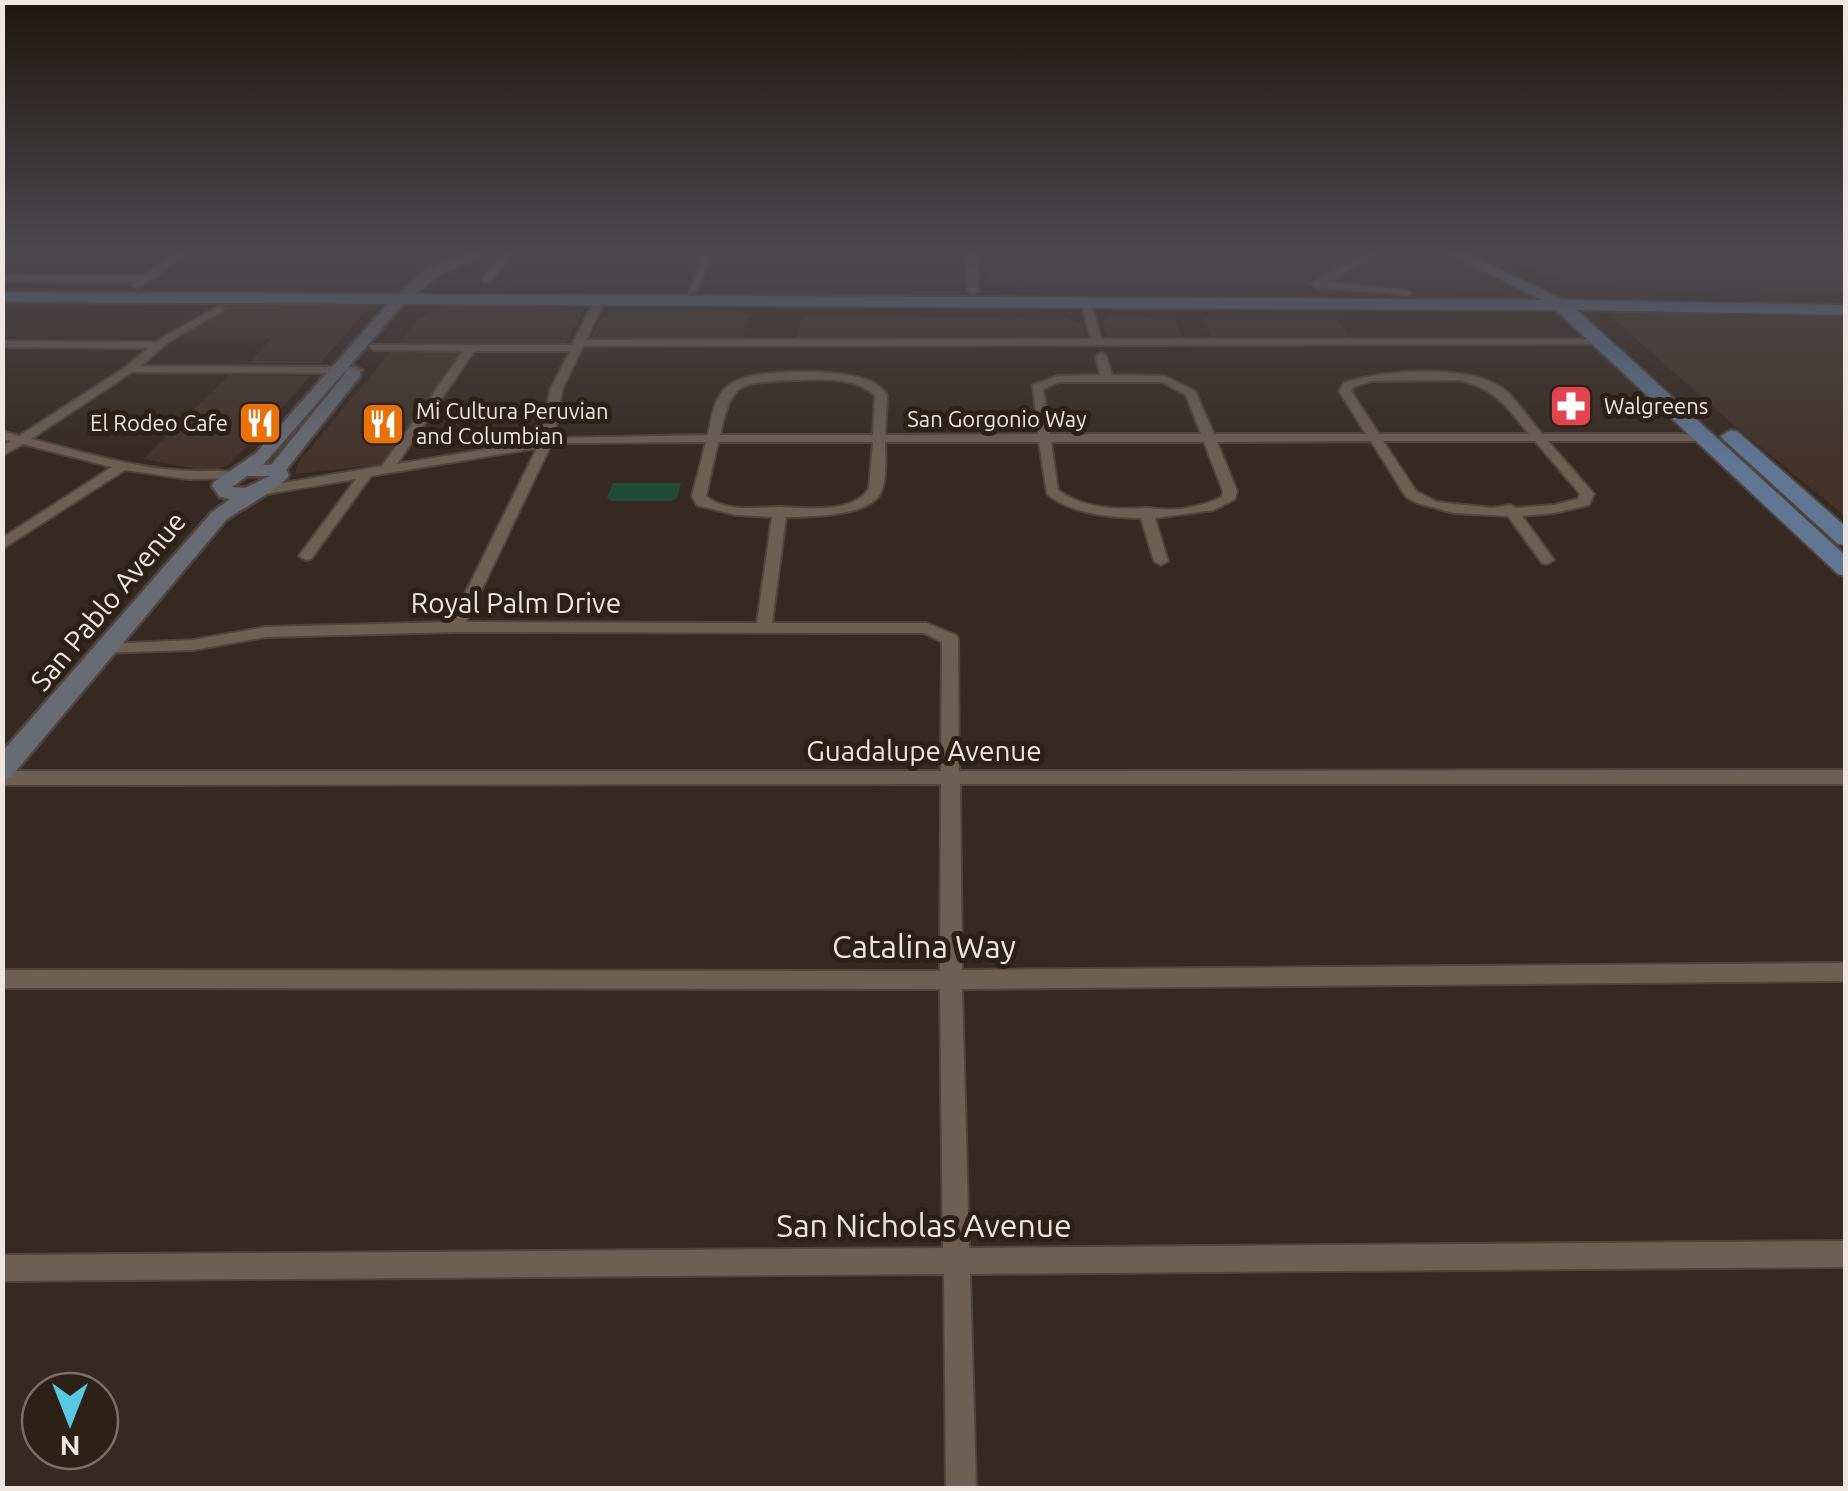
<svg xmlns="http://www.w3.org/2000/svg" width="1848" height="1491" font-family="Ubuntu,sans-serif">
	<style>
		.commercial { fill: #44332b }
		.green { fill: #204b36 }
		.lines { fill: none; stroke-linecap: round; stroke-linejoin: round }
		.street-casing { stroke: #4f453e; stroke-width: 4 }
		.secondary-casing { stroke: #4f453e; stroke-width: 5 }
		.primary-casing { stroke: #4f453e; stroke-width: 4 }
		.street { fill: #6e5f55; fill-rule: evenodd }
		.secondary { fill: #676b74; fill-rule: evenodd }
		.primary { fill: #607693; fill-rule: evenodd }
		.labels { text-anchor: middle; stroke-width: 10; stroke-linejoin: round; paint-order: stroke }
		.far-poi-label { font-size: 22px; fill: #efe6e1; stroke: #2c2017; text-anchor: start }
		.far-street-label { font-size: 22px; fill: #efe6e1; stroke: #2c2017 }
		.street-label { font-size: 28px; fill: #efe6e1; stroke: #2c2017 }
		.near-street-label { font-size: 32px; fill: #efe6e1; stroke: #2c2017 }
	</style>
	<rect width="100%" height="100%" fill="#362921"/>
	<g class="commercial">
		<path d="M984 252H1442L1507 283 1504 289 1356 287 1318 277 1309 281 991 280 986 279Z"/>
		<path d="M1483 252H1845V292L1584 287Z"/>
		<path d="M448 305 565 306 582 314 565 345H471L386 464 295 474 297 464 419 318Z"/>
		<path d="M226 306H371L320 363H249L272 338H181Z"/>
		<path d="M1619 311 1845 317V516L1736 427 1609 315Z"/>
		<path d="M611 314H750L741 342 588 341 603 317Z"/>
		<path d="M802 316 1062 317 1082 323 1087 341 796 342Z"/>
		<path d="M1115 316 1174 317 1183 341H1109L1102 320Z"/>
		<path d="M1202 317H1336L1352 341H1213Z"/>
		<path d="M229 375 311 376 230 464 217 470H202L143 459Z"/>
	</g>
	<path class="green" d="M613 483H681L677 498 671 501H612L607 498Z"/>
	<g class="lines">
		<g class="street-casing">
			<g id="street">
				<path d="M176 252H187L150 281 137 288 132 285 135 282 2 281V275L143 276Z"/>
				<path d="M495 252H507L511 255 490 282H484L482 280 501 256Z"/>
				<path d="M702 252H712L698 290 690 292Z"/>
				<path d="M966 252H976L978 291 973 294 968 291Z"/>
				<path d="M1369 252H1381L1327 282 1406 290 1411 293 1409 295 1316 287 1311 284Z"/>
				<path d="M600 297 605 300 586 340 1091 339 1081 302 1086 299 1091 302 1101 339H1605V343L1601 344 583 346 562 390 554 438 708 435C712 417 713 398 729 385 751 367 851 368 876 384 880 386 884 391 887 395L885 435 1038 434 1033 385 1058 376 1100 375 1096 356 1101 353 1106 356 1112 375 1164 376 1195 391 1214 434H1366L1339 391 1344 383C1382 370 1473 363 1506 391 1519 403 1530 420 1542 434H1707L1709 437 1703 441H1548L1594 494 1589 505 1554 513 1522 516 1554 560 1547 564 1542 563 1508 516 1454 513 1417 503 1406 497 1371 441 1217 442 1237 491 1235 499 1214 510 1155 518 1168 561 1161 565 1154 561 1141 518C1109 517 1073 515 1047 494L1039 442H885C885 457 888 485 878 497 863 516 808 517 786 517L772 623H926L956 635 958 639 959 771 1846 770V784H960L962 970 1846 963V981L962 989 969 1248 1846 1241V1267L970 1274 976 1488H946L944 1274 2 1281V1255L943 1248 940 989 2 988V970L940 971 941 784 2 785V771H941L942 642 924 633 456 632 266 637 193 650 101 653 99 649 101 645 107 644 193 640 266 627 451 622 537 448 371 476 311 559 306 560 299 556 356 479 260 495 253 491 260 487 382 466 463 351 374 350 369 347 370 345H572L595 300ZM474 351H570L550 390 541 440 397 464ZM791 380C818 380 855 375 875 396L873 435H720C732 382 738 383 791 380ZM1458 380C1495 388 1506 406 1529 434H1379L1351 391 1353 387 1371 381ZM1059 382H1162L1186 395 1201 434H1050L1043 389ZM1383 441H1535L1580 494 1578 499 1554 505 1516 508 1510 505 1492 508 1437 502 1416 491ZM706 442 692 496 697 505 736 515 772 517 757 623 466 622 551 445 567 443ZM718 442H873L869 488C855 514 806 508 781 507 758 507 724 513 706 496ZM1051 442H1204L1223 491 1222 497C1203 506 1180 511 1158 509 1155 509 1147 507 1143 508 1116 510 1082 508 1058 490Z"/>
				<path d="M219 306 223 307V311L168 342 141 366 356 367 362 370 356 373 132 372 31 439C84 452 138 470 193 471 207 472 226 468 238 475L237 478 188 479 125 470 2 549V538L112 467 23 444 2 456V446L11 441 2 439V431L19 436 126 367 148 348 2 347V341L155 342Z"/>
			</g>
		</g>
		<g class="secondary-casing">
			<path id="secondary" d="M471 252H489L436 276 399 309 263 465H271L348 370H360V376L286 470 289 475C283 487 241 509 226 520L11 777 2 779V752L212 512 230 499 220 497 212 486 214 482 256 453 389 303 426 270ZM247 476H270L245 488 232 487Z"/>
		</g>
		<g class="primary-casing">
			<g id="primary">
				<path d="M1445 252H1464L1563 300 1846 305V315L1577 310 1846 556V576L1838 574 1556 310 2 302V292L1542 300Z"/>
				<path d="M1731 430 1738 432 1846 527V545L1838 544 1724 440 1721 436Z"/>
			</g>
		</g>
		<use href="#street" class="street"/>
		<use href="#secondary" class="secondary"/>
		<use href="#primary" class="primary"/>
	</g>
	<linearGradient id="sky" x2="0" y2="1"><stop stop-color="#1e1712"/><stop offset="0.55" stop-color="#4c494e"/><stop offset="1" stop-color="#4c494e" stop-opacity="0"/></linearGradient>
	<rect width="1848" height="461" fill="url(#sky)"/>
	<defs>
		<g id="pharmacy-square" transform="scale(2.25)"><rect x="-9" y="-9" width="18" height="18" rx="4" fill="#e0444e" stroke="#2c2017"/><path d="M-2-6h4v4h4v4h-4v4h-4v-4h-4v-4h4Z" fill="#fff"/></g>
		<g id="restaurant-square" transform="scale(2.25)"><rect x="-9" y="-9" width="18" height="18" rx="4" fill="#e8710a" stroke="#2c2017"/><path d="M-5-6h1v4h1v-4h1v4h1v-4h1v5L-1.5 .5V6h-2V.5L-5-1ZM5-6V6H3V1.5H1.5Q1.5-4 5-6Z" fill="#fff"/></g>
	</defs>
	<g fill-rule="evenodd">
		<use href="#pharmacy-square" x="1571" y="406"/>
		<use href="#restaurant-square" x="260" y="423"/>
		<use href="#restaurant-square" x="383" y="424"/>
	</g>
	<g class="labels">
		<g class="far-poi-label">
			<text x="1604" y="414">Walgreens</text>
			<text x="416" y="419">Mi Cultura Peruvian<tspan x="416" dy="25">and Columbian</tspan></text>
			<text x="228" y="431" text-anchor="end">El Rodeo Cafe</text>
		</g>
		<g class="far-street-label">
			<text x="997" y="427">San Gorgonio Way</text>
		</g>
		<g class="street-label">
			<text transform="translate(108 601) rotate(-50)" y="10">San Pablo Avenue</text>
			<text x="516" y="613">Royal Palm Drive</text>
			<text x="924" y="761">Guadalupe Avenue</text>
		</g>
		<g class="near-street-label">
			<text x="924" y="958">Catalina Way</text>
			<text x="924" y="1237">San Nicholas Avenue</text>
		</g>
	</g>
	<rect width="1848" height="1491" fill="none" stroke="#efe6e1" stroke-width="10"/>
	<g transform="translate(70 1421) rotate(180)"><circle r="48" fill="#2c2017" stroke="#7a6f68" stroke-width="2.5"/>
	<path d="M0-8L18 38L0 25L-18 38Z" fill="#57c9e2"/>
	<text y="-15" font-size="28" font-weight="bold" text-anchor="middle" fill="#efe6e1">N</text>
	</g>
</svg>
